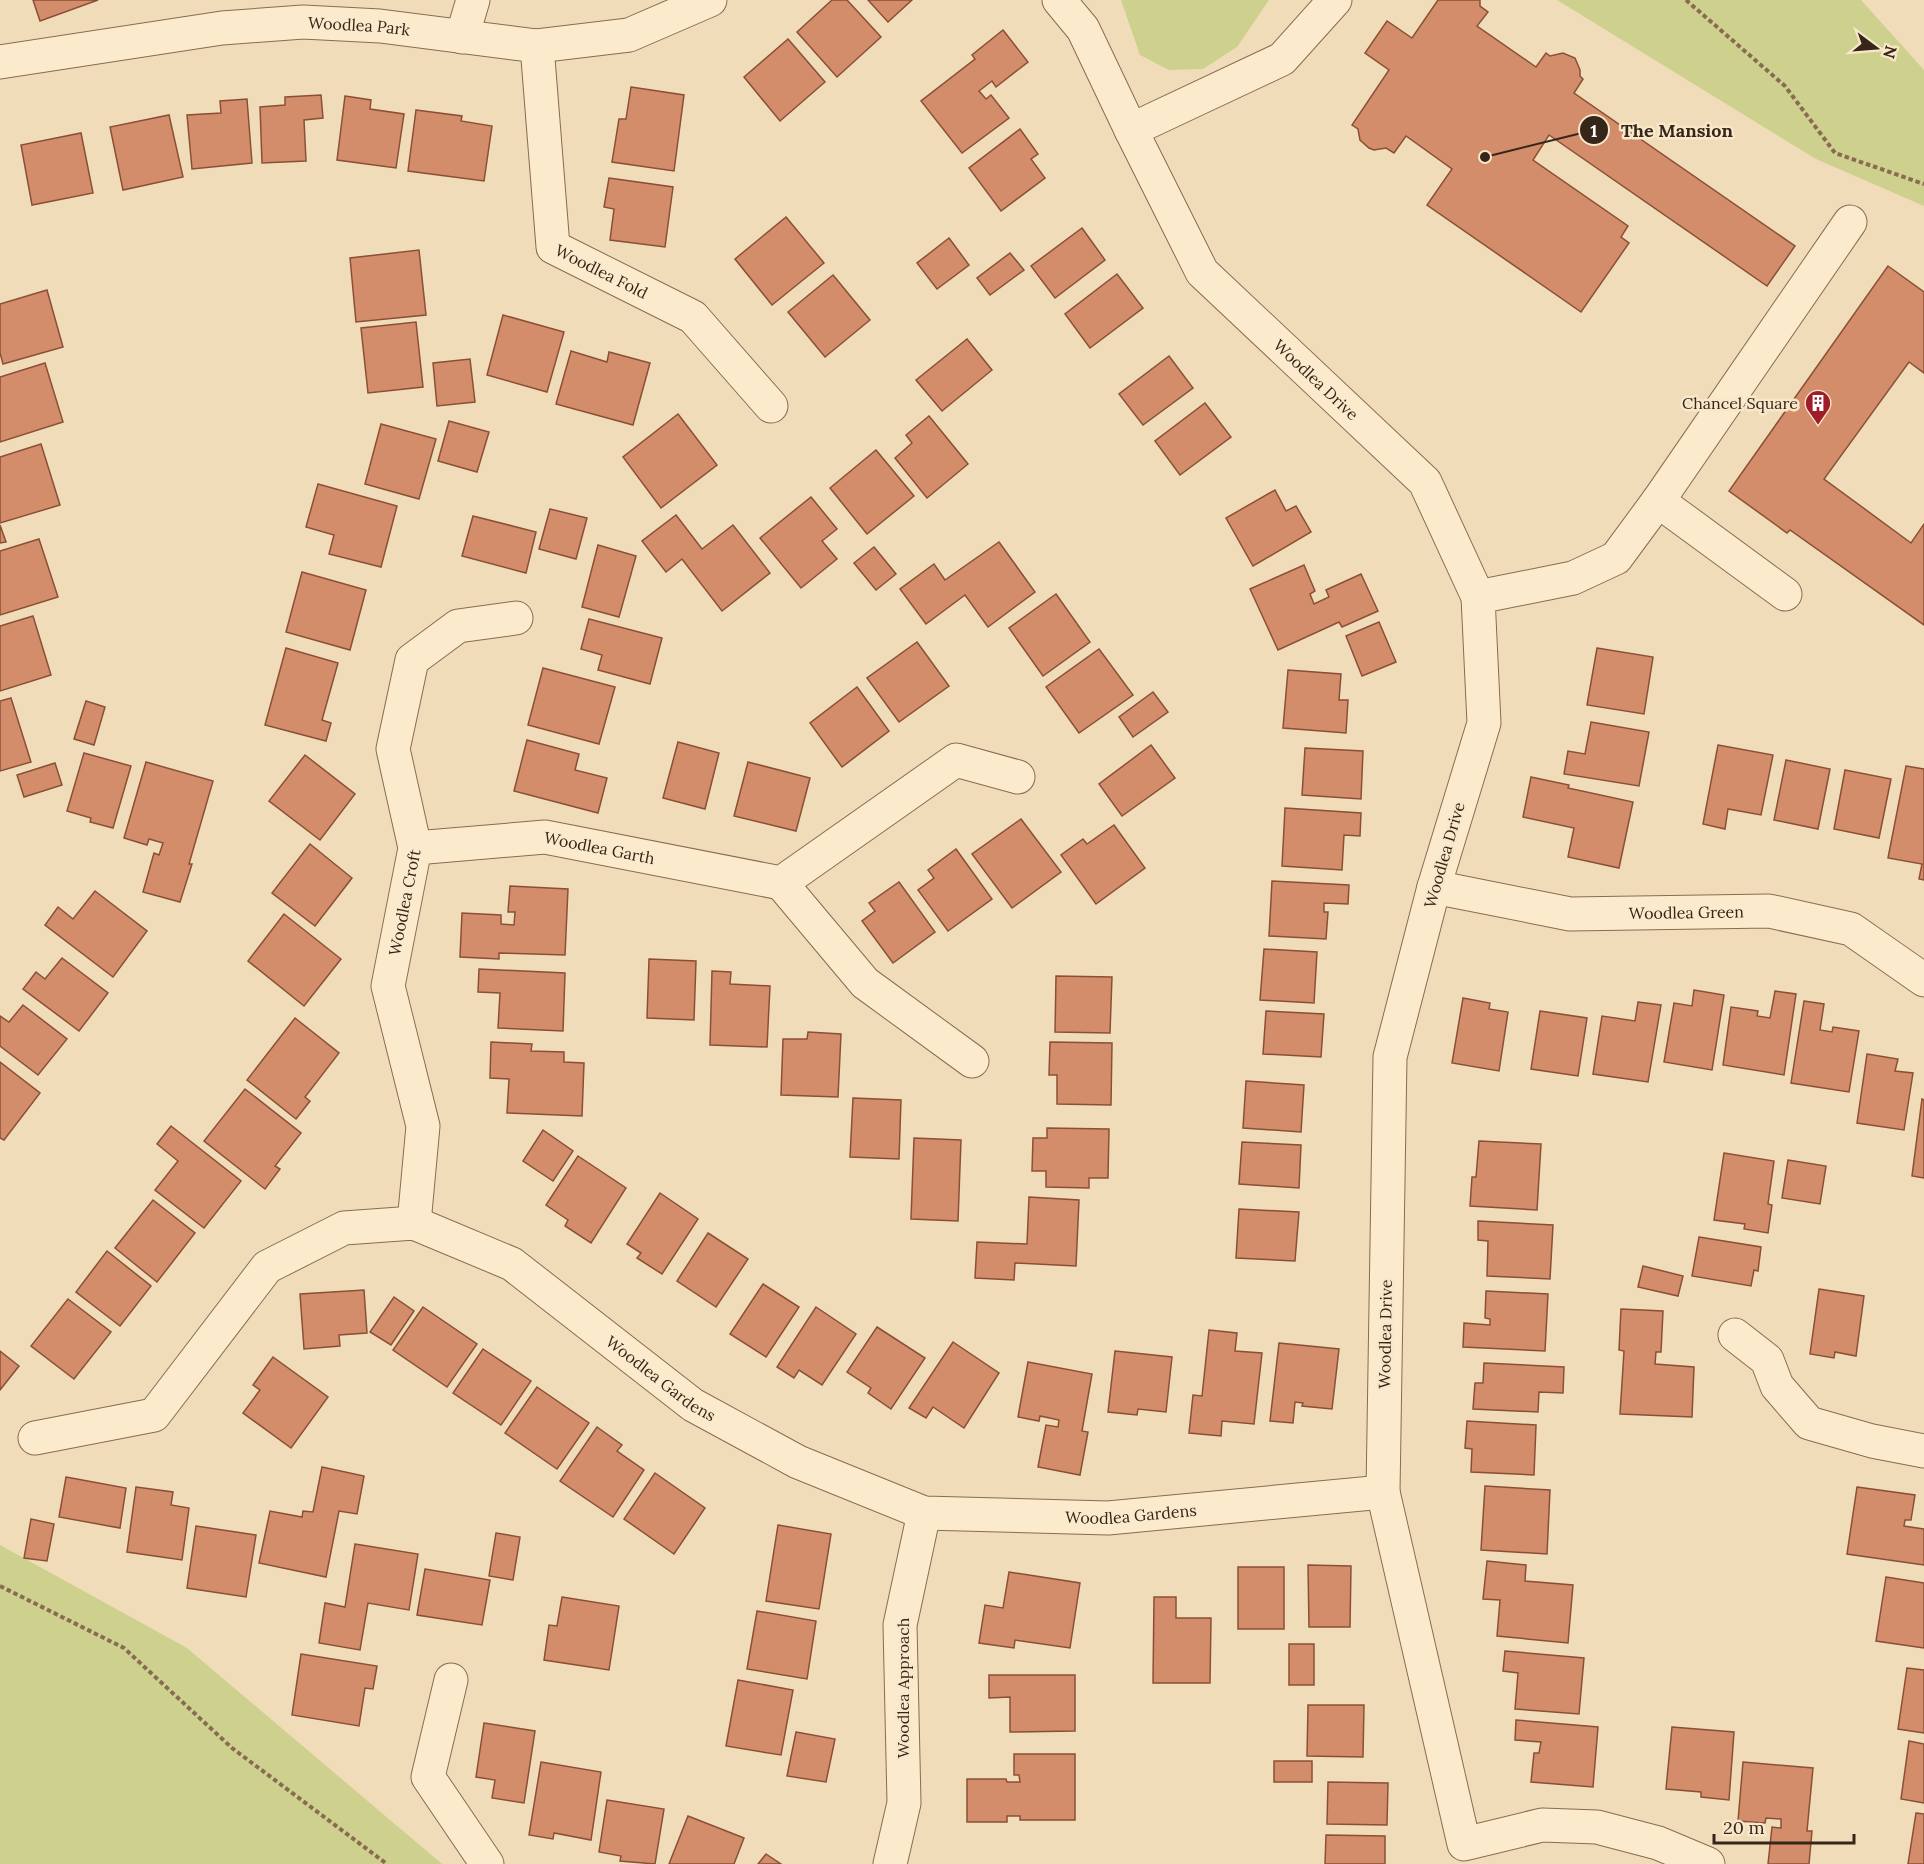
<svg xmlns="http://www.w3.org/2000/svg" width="1924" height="1864" font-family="Lora,serif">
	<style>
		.green { fill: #ced08d }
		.building { fill: #d38d6b; stroke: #8a5036; stroke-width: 1.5 }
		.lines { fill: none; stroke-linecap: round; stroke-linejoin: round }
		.minor-casing { stroke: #896b52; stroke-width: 35 }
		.path { stroke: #896b52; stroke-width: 4; stroke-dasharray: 4.5 3; stroke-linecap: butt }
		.minor { stroke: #fceacc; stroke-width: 33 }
		.labels { text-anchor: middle; stroke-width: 5; stroke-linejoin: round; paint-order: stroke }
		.street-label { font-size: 16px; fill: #362519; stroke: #f8e7c9 }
		.poi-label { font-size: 16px; fill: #362519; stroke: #f8e7c9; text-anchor: end }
		.leader { fill: none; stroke: #362519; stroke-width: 2 }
		.callout-dot { fill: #362519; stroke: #f8e7c9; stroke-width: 2 }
		.mark-label { font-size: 18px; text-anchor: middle; font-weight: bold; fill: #fff }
		.callout-label { font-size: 18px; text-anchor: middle; font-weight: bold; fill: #362519; stroke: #f8e7c9; stroke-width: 5; stroke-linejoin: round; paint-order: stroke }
	</style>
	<rect width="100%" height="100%" fill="#f1dcb9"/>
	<g class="green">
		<path d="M1121 0H1269L1237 47 1203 69 1169 70 1140 55Z"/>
		<path d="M1557 0H1861L1924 70V206L1816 159Z"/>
		<path d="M0 1545 187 1648 442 1864H0Z"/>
	</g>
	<g class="building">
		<path d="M33 0H98L40 21Z"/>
		<path d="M832 0H847L881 37 837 77 797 32Z"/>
		<path d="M868 0H912L888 22Z"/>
		<path d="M1438 0H1480V6L1488 12 1477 26 1536 67 1546 53 1550 56 1563 53 1575 58 1580 70V76L1583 79 1574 93 1795 246 1767 286 1549 135 1533 160 1628 226 1621 237 1629 243 1581 312 1427 205 1452 169 1406 136 1394 153 1386 148 1374 150 1369 148 1360 140 1358 129 1352 125 1389 70 1365 53 1387 21 1412 38Z"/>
		<path d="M1003 30 1028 62 996 87 992 81 979 91 986 99 991 95 1009 118 962 153 921 101 975 59 972 55Z"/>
		<path d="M788 39 825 82 780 121 744 77Z"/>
		<path d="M631 87 684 95 674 171 612 162 619 119H626Z"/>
		<path d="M321 95 323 118 304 120 306 161 262 163 260 107 285 105V97Z"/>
		<path d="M345 96 371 100 370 109 404 114 396 168 337 160Z"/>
		<path d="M247 99 252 163 192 169 187 115 221 113 220 101Z"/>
		<path d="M416 110 462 116 461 121 492 126 484 181 408 171Z"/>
		<path d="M169 115 183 177 123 190 110 127Z"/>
		<path d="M1020 129 1038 154 1031 159 1045 178 1001 211 969 168Z"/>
		<path d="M81 133 93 193 32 205 21 145Z"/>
		<path d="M609 178 673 187 665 247 610 240 614 209 604 207Z"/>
		<path d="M786 217 824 263 772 305 735 259Z"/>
		<path d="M1082 228 1105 260 1055 298 1031 266Z"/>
		<path d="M949 238 969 265 937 289 917 263Z"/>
		<path d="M419 250 426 315 356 322 350 258Z"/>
		<path d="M1010 253 1024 270 990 295 977 278Z"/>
		<path d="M1888 266 1924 292V373L1909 362 1824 479 1911 543 1924 524V625L1790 530 1787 533 1729 491Z"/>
		<path d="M1117 274 1143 308 1090 348 1065 314Z"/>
		<path d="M833 275 870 320 825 357 788 312Z"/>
		<path d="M47 290 63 347 3 364 0 353V304Z"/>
		<path d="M503 315 564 332 547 392 487 375Z"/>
		<path d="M416 322 423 387 368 393 361 328Z"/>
		<path d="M967 339 992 370 942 411 916 380Z"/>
		<path d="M571 351 607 362 609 352 650 363 633 425 556 404Z"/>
		<path d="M1169 356 1193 388 1143 425 1119 394Z"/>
		<path d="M470 359 475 402 437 406 433 363Z"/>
		<path d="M45 363 63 422 0 442V377Z"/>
		<path d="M1205 403 1231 437 1180 475 1155 441Z"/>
		<path d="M678 414 717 465 661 508 623 457Z"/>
		<path d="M929 416 968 464 927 498 895 458 912 443 906 435Z"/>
		<path d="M449 421 489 432 477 472 438 461Z"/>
		<path d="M381 424 436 439 419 499 365 484Z"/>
		<path d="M41 444 60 505 0 523V457Z"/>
		<path d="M876 450 914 496 867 534 830 488Z"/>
		<path d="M318 484 397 506 381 567 329 554 334 535 306 527Z"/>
		<path d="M1275 490 1286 511 1296 506 1311 532 1253 566 1226 518Z"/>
		<path d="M811 497 837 529 822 541 837 559 801 588 760 538Z"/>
		<path d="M550 509 587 518 576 559 539 549Z"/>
		<path d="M676 515 702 549 733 525 770 573 722 611 682 559 666 572 642 541Z"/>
		<path d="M473 516 536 532 526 573 462 556Z"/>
		<path d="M0 525 6 542 0 543Z"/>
		<path d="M39 539 58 597 0 615V551Z"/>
		<path d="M999 542 1035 592 988 627 965 595 926 624 900 589 934 564 945 580Z"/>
		<path d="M598 545 636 556 619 617 582 607Z"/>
		<path d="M874 547 896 574 876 590 854 563Z"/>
		<path d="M1304 565 1315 591 1310 594 1314 604 1329 597 1326 590 1361 574 1378 611 1342 627 1339 622 1278 650 1250 589Z"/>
		<path d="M302 572 366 590 350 650 286 632Z"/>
		<path d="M1056 594 1090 642 1043 676 1009 628Z"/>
		<path d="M33 616 51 675 0 691V626Z"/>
		<path d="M589 619 662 638 650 684 598 670 602 655 581 649Z"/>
		<path d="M1379 622 1396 662 1362 676 1346 636Z"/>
		<path d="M917 642 949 686 899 722 867 678Z"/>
		<path d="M286 648 338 663 322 720 331 723 326 741 265 725Z"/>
		<path d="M1597 648 1653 657 1644 714 1587 705Z"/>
		<path d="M1099 649 1133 695 1079 733 1046 687Z"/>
		<path d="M543 668 615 687 599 744 528 725Z"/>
		<path d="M1288 670 1341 674 1339 700H1348L1346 733 1283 728Z"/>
		<path d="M857 687 889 731 842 767 810 723Z"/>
		<path d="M1153 692 1168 712 1133 737 1119 717Z"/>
		<path d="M11 698 31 762 0 771V701Z"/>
		<path d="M86 701 105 707 94 745 74 739Z"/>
		<path d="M1591 722 1649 732 1639 786 1564 774 1568 751 1585 754Z"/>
		<path d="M527 740 579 754 575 770 607 778 598 813 514 791Z"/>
		<path d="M678 742 719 753 705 809 663 798Z"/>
		<path d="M1151 745 1175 778 1122 816 1099 784Z"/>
		<path d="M1718 745 1773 755 1761 815 1728 809 1725 829 1703 824Z"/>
		<path d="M1305 748 1363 751 1361 799 1302 795Z"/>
		<path d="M84 753 131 766 113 828 90 822 91 818 67 811Z"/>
		<path d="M305 755 355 794 320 840 269 801Z"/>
		<path d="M1786 760 1830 769 1818 829 1774 820Z"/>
		<path d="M146 762 213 781 189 864H192L180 902 143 892 154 853 159 855 163 843 149 839 147 845 124 838Z"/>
		<path d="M748 762 810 778 796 831 734 816Z"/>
		<path d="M55 763 62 785 24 797 17 775Z"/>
		<path d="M1906 766 1924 769V880L1919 879 1922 864 1888 858Z"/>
		<path d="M1845 770 1891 779 1879 838 1834 829Z"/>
		<path d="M1531 777 1569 785 1568 788 1633 802 1619 868 1568 857 1574 828 1523 817Z"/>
		<path d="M1285 808 1361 813 1360 836 1344 835 1342 870 1282 866Z"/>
		<path d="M1021 819 1061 872 1012 908 972 854Z"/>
		<path d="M1114 825 1145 868 1096 904 1061 855 1083 839 1087 844Z"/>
		<path d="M310 844 352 878 315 926 272 893Z"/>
		<path d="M956 849 992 899 948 931 918 890 934 878 928 870Z"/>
		<path d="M1272 881 1349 885 1348 904 1324 903V912H1328L1326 939 1269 936Z"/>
		<path d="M899 882 935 932 893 963 862 921 875 911 869 903Z"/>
		<path d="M510 886 568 889 565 955 499 953V959L460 957 462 913 501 915V924L514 925 515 912H508Z"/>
		<path d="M95 891 147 931 113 977 45 925 58 907 73 919Z"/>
		<path d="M284 914 341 959 304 1006 248 961Z"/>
		<path d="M1264 949 1317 952 1314 1003 1260 1000Z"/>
		<path d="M62 958 108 993 79 1031 23 989 36 972 45 979Z"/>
		<path d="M649 959 696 961 694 1020 647 1018Z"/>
		<path d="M479 969 565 973 563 1031 498 1028 500 993 478 992Z"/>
		<path d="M712 971 731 972 730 984 770 986 767 1047 710 1045Z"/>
		<path d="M1056 976 1112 977 1110 1033 1055 1032Z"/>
		<path d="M1694 990 1724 995 1712 1070 1664 1062 1674 1003 1692 1006Z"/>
		<path d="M1775 991 1796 994 1784 1075 1723 1065 1731 1007 1758 1011 1757 1016 1770 1018Z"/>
		<path d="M1463 998 1490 1003 1489 1009 1508 1012 1499 1071 1452 1063Z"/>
		<path d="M1804 1001 1824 1004 1820 1030 1832 1032 1833 1027 1859 1031 1849 1092 1791 1083Z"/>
		<path d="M1638 1002 1661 1005 1648 1082 1593 1074 1602 1016 1635 1021Z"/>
		<path d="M23 1005 67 1039 38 1075 0 1046V1016L9 1022Z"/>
		<path d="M1266 1011 1324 1014 1321 1057 1263 1054Z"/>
		<path d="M1540 1011 1587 1018 1578 1076 1531 1069Z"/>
		<path d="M295 1018 339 1053 305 1097 310 1101 296 1119 247 1080Z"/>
		<path d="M808 1032 841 1034 838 1097 781 1095 783 1039H807Z"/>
		<path d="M491 1042 532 1044 531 1051 564 1052V1062L584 1063 582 1116 507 1113 509 1079 490 1078Z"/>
		<path d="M1050 1042 1112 1043 1111 1105 1057 1104V1075H1049Z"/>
		<path d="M1867 1054 1898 1059 1895 1071 1913 1073 1904 1130 1857 1123Z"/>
		<path d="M0 1062 40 1093 4 1140 0 1138Z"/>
		<path d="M1246 1081 1304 1085 1301 1132 1243 1128Z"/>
		<path d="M245 1089 301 1133 275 1166 280 1169 265 1189 204 1141Z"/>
		<path d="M853 1098 901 1100 899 1159 850 1157Z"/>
		<path d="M1922 1099 1924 1100V1178L1912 1176Z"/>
		<path d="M171 1126 241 1181 204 1228 155 1190 178 1161 157 1144Z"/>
		<path d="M1047 1128 1109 1129 1108 1178H1089V1188L1046 1187V1171H1032L1033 1138H1047Z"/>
		<path d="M543 1130 573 1151 553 1181 523 1161Z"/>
		<path d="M914 1138 961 1140 958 1221 911 1219Z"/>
		<path d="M1479 1141 1541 1144 1537 1210 1470 1206 1472 1177H1476Z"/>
		<path d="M1242 1142 1301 1145 1299 1188 1239 1184Z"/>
		<path d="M1724 1153 1774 1161 1768 1204 1772 1205 1768 1233 1744 1229 1745 1224 1714 1220Z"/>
		<path d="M578 1156 626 1188 591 1243 565 1226 568 1220 546 1205Z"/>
		<path d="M1788 1160 1826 1166 1820 1204 1782 1198Z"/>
		<path d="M660 1193 698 1219 662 1274 637 1258 641 1253 627 1244Z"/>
		<path d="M1029 1197 1079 1200 1076 1266 1015 1263 1014 1280 975 1278 977 1242 1027 1244Z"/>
		<path d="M153 1200 195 1233 157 1282 115 1248Z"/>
		<path d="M1239 1209 1299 1212 1295 1261 1236 1258Z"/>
		<path d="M1478 1221 1553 1225 1550 1279 1487 1276 1488 1241 1478 1240Z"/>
		<path d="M708 1233 748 1259 716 1307 677 1281Z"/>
		<path d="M1699 1237 1761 1247 1758 1271 1754 1270 1751 1286 1692 1276Z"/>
		<path d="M107 1251 151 1286 120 1326 76 1292Z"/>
		<path d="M1643 1266 1683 1276 1678 1296 1638 1287Z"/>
		<path d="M763 1284 799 1307 766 1357 730 1334Z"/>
		<path d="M1819 1289 1864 1296 1856 1356 1835 1352 1834 1358 1810 1354Z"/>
		<path d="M364 1290 367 1333 339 1335 340 1346 304 1349 300 1294Z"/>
		<path d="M1486 1291 1548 1294 1545 1351 1463 1347 1464 1323 1490 1325V1319L1485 1318Z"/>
		<path d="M394 1297 414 1311 391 1345 370 1332Z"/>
		<path d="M68 1299 111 1332 74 1379 31 1346Z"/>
		<path d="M423 1307 477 1344 447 1387 393 1350Z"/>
		<path d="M816 1307 856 1334 822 1385 799 1370 794 1378 777 1367Z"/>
		<path d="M1621 1309 1663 1311 1661 1352H1656L1655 1364 1694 1367 1692 1417 1620 1414 1624 1351 1619 1350Z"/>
		<path d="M877 1327 925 1358 891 1409 868 1393 871 1388 847 1372Z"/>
		<path d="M1209 1330 1237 1333 1235 1351 1262 1353 1254 1424 1222 1421 1221 1436 1189 1433 1193 1395 1202 1396Z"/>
		<path d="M953 1342 999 1373 964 1428 933 1407 926 1418 909 1408Z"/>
		<path d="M1279 1343 1339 1349 1332 1409 1302 1406 1303 1403 1295 1402 1293 1423 1270 1421Z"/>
		<path d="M483 1349 531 1381 501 1425 453 1393Z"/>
		<path d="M0 1351 19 1366 0 1390Z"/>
		<path d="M1115 1351 1172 1357 1166 1412 1138 1409 1137 1415 1108 1412Z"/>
		<path d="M273 1357 328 1397 291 1448 243 1413 260 1390 253 1385Z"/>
		<path d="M1028 1362 1092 1374 1082 1431 1088 1432 1080 1475 1038 1467 1046 1425 1058 1427 1059 1420 1040 1416 1039 1421 1018 1417Z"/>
		<path d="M1484 1363 1564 1367 1563 1393 1539 1392 1538 1412 1473 1409 1475 1383H1483Z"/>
		<path d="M537 1387 589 1423 557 1469 505 1433Z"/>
		<path d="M1467 1421 1536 1425 1534 1475 1471 1472 1472 1449 1465 1448Z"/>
		<path d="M597 1427 622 1445 617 1451 644 1470 613 1517 560 1481Z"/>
		<path d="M322 1467 364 1476 357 1514 339 1511 326 1577 259 1563 270 1511 302 1517 303 1511 313 1512Z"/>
		<path d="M655 1473 705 1508 674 1554 624 1519Z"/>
		<path d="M66 1477 126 1488 120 1528 59 1517Z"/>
		<path d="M1485 1486 1550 1490 1547 1554 1481 1550Z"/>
		<path d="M136 1487 173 1492 171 1505 189 1508 182 1560 127 1552Z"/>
		<path d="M1857 1487 1915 1495 1911 1520H1905L1904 1526 1924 1529V1565L1847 1554Z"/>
		<path d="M31 1519 54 1524 47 1561 24 1558Z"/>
		<path d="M778 1525 831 1534 819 1609 766 1601Z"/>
		<path d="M196 1526 256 1535 246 1597 187 1588Z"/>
		<path d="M496 1533 520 1537 513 1580 489 1576Z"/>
		<path d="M355 1544 418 1554 409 1610 368 1603 360 1650 319 1643 325 1603 345 1607Z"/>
		<path d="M1487 1561 1526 1565 1525 1581 1573 1585 1568 1643 1497 1636 1500 1600 1483 1599Z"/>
		<path d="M1308 1565 1351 1566 1350 1627H1309Z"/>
		<rect x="1238" y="1567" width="46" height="62"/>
		<path d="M425 1569 490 1580 482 1625 417 1615Z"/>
		<path d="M1009 1572 1080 1583 1070 1648 1015 1640 1014 1648 979 1643 985 1605 1003 1608Z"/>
		<path d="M1886 1577 1924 1583V1648L1876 1641Z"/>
		<path d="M562 1597 619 1606 609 1670 544 1660 549 1625 557 1626Z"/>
		<path d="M1154 1597H1176V1618H1211L1210 1683H1153Z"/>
		<path d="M757 1611 816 1621 807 1679 747 1669Z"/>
		<rect x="1289" y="1644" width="25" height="41"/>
		<path d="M1505 1651 1584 1658 1579 1714 1515 1709 1518 1673 1503 1671Z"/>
		<path d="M301 1654 377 1666 373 1689 365 1688 359 1726 292 1715Z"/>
		<path d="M1907 1668 1924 1670V1733L1898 1729Z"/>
		<path d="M989 1675H1075V1731L1010 1732V1697L989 1698Z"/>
		<path d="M738 1680 793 1690 781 1755 726 1746Z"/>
		<path d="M1308 1705H1364L1363 1757 1307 1756Z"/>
		<path d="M1516 1720 1598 1727 1593 1787 1531 1782 1534 1753H1539L1541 1742 1515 1740Z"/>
		<path d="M484 1723 535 1731 524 1803 492 1798 495 1780 476 1777Z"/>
		<path d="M1672 1727 1734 1732 1729 1800 1701 1797V1792L1666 1789Z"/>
		<path d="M796 1732 835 1739 826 1782 787 1776Z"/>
		<path d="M1909 1741 1924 1744V1803L1901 1799Z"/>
		<path d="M1014 1754H1075V1820H1020V1816H1007V1822H967V1779H1006L1007 1782H1020L1019 1775H1014Z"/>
		<rect x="1274" y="1761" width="38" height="21"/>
		<path d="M541 1762 601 1772 591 1840 554 1833 553 1839 529 1835Z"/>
		<path d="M1743 1762 1813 1768 1807 1831H1812L1809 1864H1768L1772 1827 1781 1828V1819L1766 1818 1765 1823 1738 1821Z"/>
		<path d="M1328 1782 1388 1783 1387 1825 1327 1824Z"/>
		<path d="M607 1800 664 1809 655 1864 620 1861 621 1856 599 1852Z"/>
		<path d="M1916 1813 1924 1814V1864H1908Z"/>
		<path d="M688 1816 744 1838 734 1864H669Z"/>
		<path d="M1326 1835 1385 1836V1864H1325Z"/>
		<path d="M766 1854 781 1864H758Z"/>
	</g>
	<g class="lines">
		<g class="minor-casing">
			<g id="minor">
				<path id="s1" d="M1059 0 1083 29 1131 130 1202 272 1425 482 1478 597 1484 723 1434 887 1390 1057 1383 1492 1464 1844 1542 1825 1597 1827 1658 1843 1708 1864"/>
				<path d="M462 37 473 0"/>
				<path id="s2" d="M537 46 553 247 693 317 771 406"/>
				<path id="s3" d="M0 62 222 28 303 22 380 26 537 46 629 35 710 0"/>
				<path d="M1131 130 1282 59 1335 0"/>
				<path d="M1658 501 1785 594"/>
				<path d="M1478 597 1573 578 1616 558 1658 501 1850 222"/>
				<path id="s4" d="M415 848 545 837 781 883 956 760 1018 777"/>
				<path d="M781 883 865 983 972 1061"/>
				<path id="s5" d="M1434 887 1570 914 1769 911 1851 929 1924 980"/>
				<path id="s6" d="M414 1223 423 1126 388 986 415 848 393 749 412 660 458 626 516 618"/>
				<path d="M1735 1335 1767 1360 1777 1386 1809 1423 1872 1441 1924 1451"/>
				<path id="s7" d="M35 1438 154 1415 267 1267 344 1228 414 1223 512 1264 693 1405 798 1462 924 1513 1108 1518 1383 1492"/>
				<path d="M451 1680 428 1777 487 1864"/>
				<path d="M890 1864 904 1803 900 1625 924 1513"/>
			</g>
		</g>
		<g class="path">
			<path d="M1686 0 1785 86 1835 153 1924 184"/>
			<path d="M0 1586 124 1648 232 1748 387 1864"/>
		</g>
		<use href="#minor" class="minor"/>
	</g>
	<defs>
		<g id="building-pin" transform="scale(1.35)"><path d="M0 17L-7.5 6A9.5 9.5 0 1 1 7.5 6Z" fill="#9d1d29" stroke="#f8e7c9"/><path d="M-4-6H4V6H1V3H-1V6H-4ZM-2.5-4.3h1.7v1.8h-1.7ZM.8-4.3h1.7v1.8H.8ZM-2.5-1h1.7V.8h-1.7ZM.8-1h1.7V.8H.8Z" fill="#fff"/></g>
	</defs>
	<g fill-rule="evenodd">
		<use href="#building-pin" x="1818" y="403"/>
	</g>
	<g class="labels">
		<g class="street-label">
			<text dy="6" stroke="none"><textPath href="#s3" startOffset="362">Woodlea Park</textPath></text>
			<text dy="6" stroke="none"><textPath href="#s2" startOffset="256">Woodlea Fold</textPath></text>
			<text dy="6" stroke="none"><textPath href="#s1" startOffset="465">Woodlea Drive</textPath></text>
			<text dy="6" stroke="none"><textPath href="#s4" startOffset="186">Woodlea Garth</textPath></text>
			<text transform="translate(1444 855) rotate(-74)" y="6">Woodlea Drive</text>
			<text dy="6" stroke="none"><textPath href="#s6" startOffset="327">Woodlea Croft</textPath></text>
			<text dy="6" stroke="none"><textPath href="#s5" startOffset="255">Woodlea Green</textPath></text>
			<text transform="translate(1385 1334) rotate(-89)" y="6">Woodlea Drive</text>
			<text dy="6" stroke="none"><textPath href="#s7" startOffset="758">Woodlea Gardens</textPath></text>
			<text dy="6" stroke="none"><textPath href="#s7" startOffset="1262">Woodlea Gardens</textPath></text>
			<text transform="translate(903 1688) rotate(-90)" y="6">Woodlea Approach</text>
		</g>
		<g class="poi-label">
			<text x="1798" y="409">Chancel Square</text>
		</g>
	</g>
	<path class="leader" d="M1485 157L1594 130"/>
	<g class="callout-dot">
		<circle cx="1485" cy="157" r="6"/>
		<circle cx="1594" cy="130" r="15"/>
	</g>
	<g class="mark-label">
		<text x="1594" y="137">1</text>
	</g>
	<g class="callout-label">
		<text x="1677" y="137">The Mansion</text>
	</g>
	<g transform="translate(1876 48) rotate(106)" stroke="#f8e7c9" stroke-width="4.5" paint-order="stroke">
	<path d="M0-4.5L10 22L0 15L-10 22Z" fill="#362519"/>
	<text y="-9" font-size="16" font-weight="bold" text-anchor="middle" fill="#362519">N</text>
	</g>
	<path d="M1714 1834v9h140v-9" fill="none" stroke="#362519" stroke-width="3"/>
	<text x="1723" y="1834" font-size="18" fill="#362519" stroke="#f8e7c9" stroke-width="4.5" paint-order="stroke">20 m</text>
</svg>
